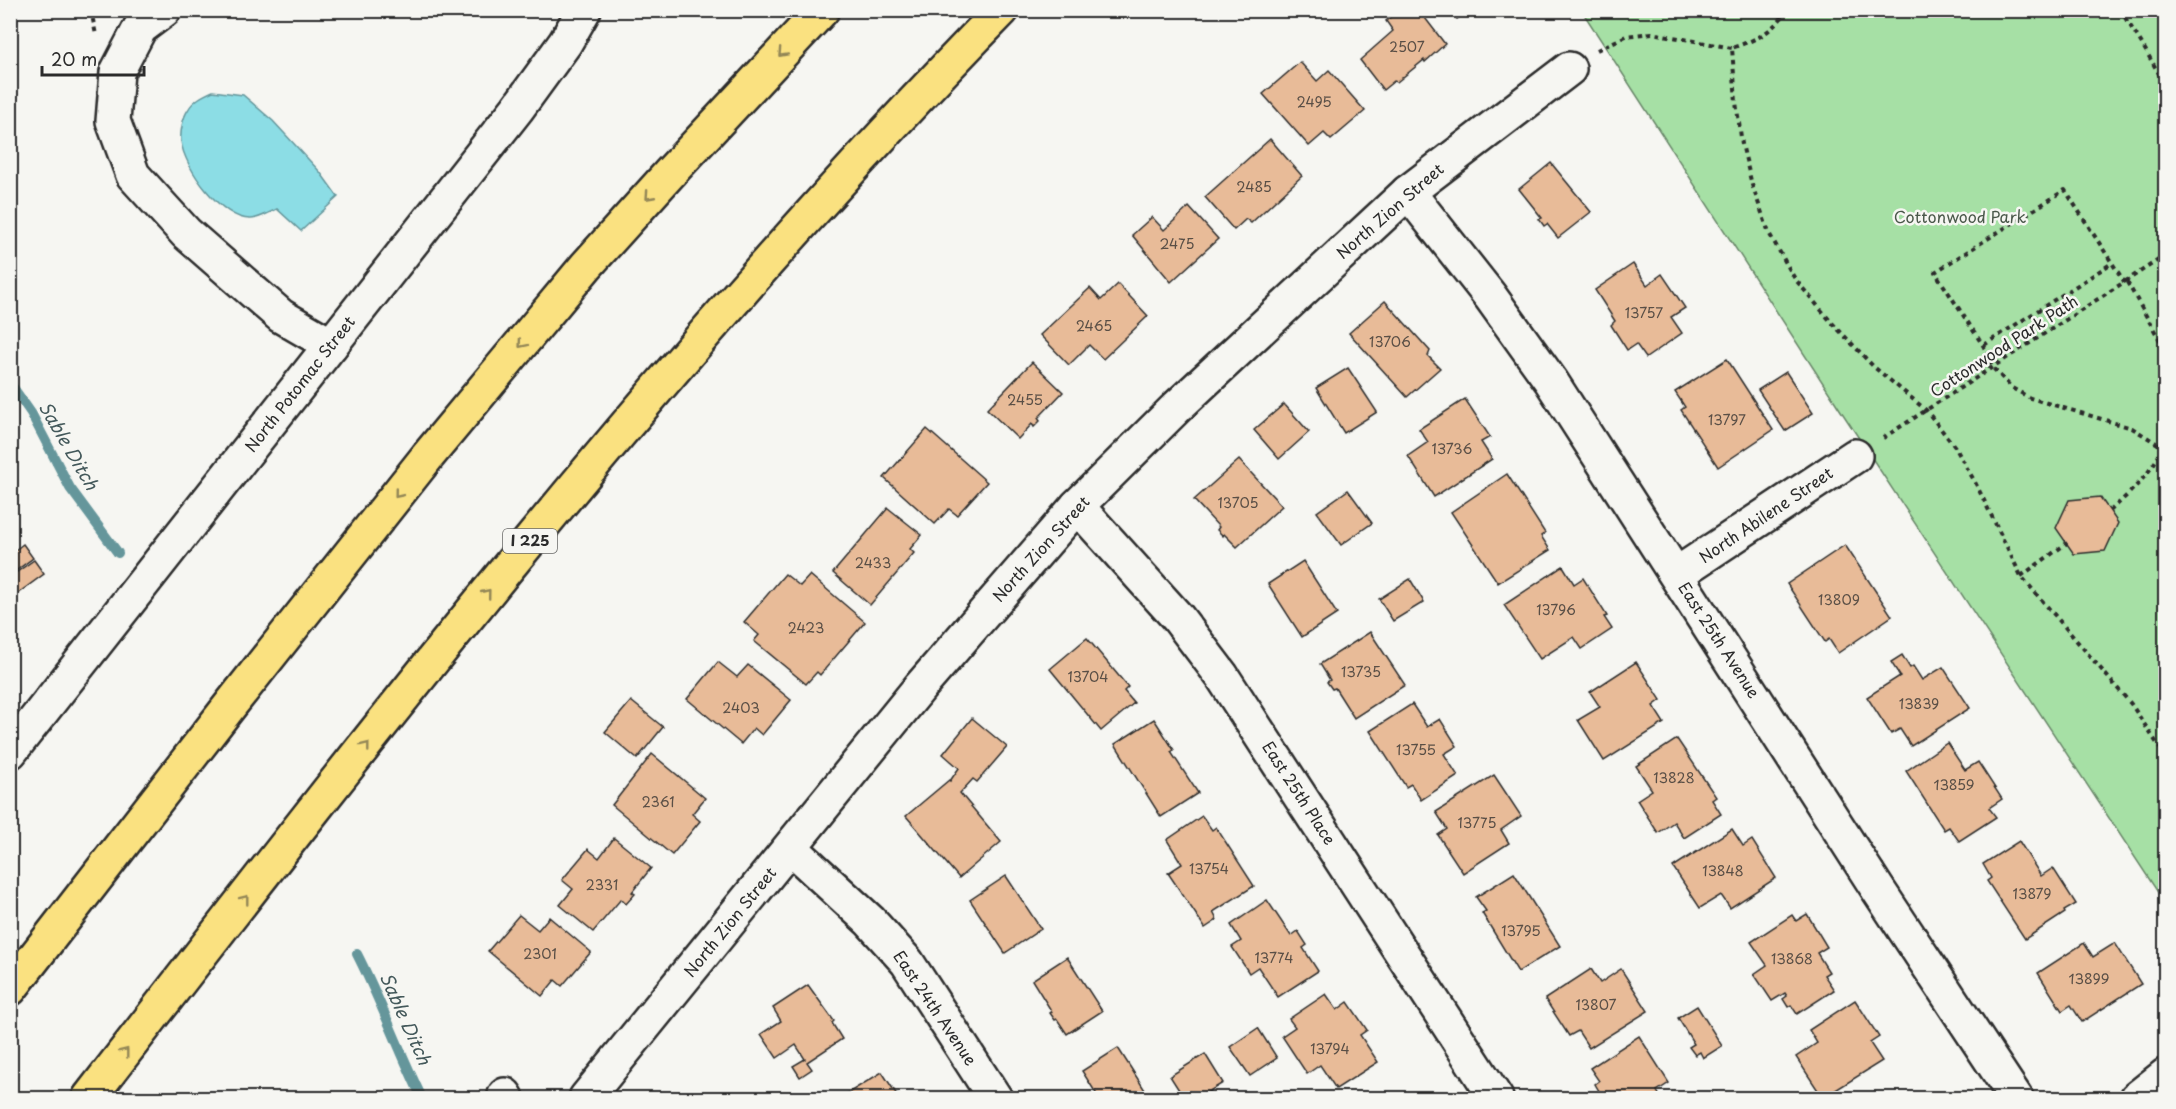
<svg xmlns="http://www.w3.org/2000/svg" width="2176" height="1109" font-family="'Playpen Sans',sans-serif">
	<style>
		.green { fill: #a6e0a5; stroke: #688668; stroke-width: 1.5 }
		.water { fill: #8cdde5; stroke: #65969b; stroke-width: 1.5 }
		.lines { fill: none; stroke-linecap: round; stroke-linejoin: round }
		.stream { stroke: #65969b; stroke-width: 10 }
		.building { fill: #e8bb98; stroke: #2b2b2b; stroke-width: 1.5 }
		.minor-casing { stroke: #2b2b2b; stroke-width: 38 }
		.highway-casing { stroke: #2b2b2b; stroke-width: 38 }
		.path { stroke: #2b2b2b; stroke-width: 4; stroke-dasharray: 4.5 4.5; stroke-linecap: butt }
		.minor { stroke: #f6f6f2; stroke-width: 33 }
		.highway { stroke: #fae180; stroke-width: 33 }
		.oneway { stroke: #928656 }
		.labels { text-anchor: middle; stroke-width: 5; stroke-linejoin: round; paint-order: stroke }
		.number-label { font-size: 14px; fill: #5a4f46 }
		.shield { fill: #f6f6f2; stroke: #686867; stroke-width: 1.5 }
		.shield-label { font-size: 15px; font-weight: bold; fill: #2b2b2b }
		.street-label { font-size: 16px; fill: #2b2b2b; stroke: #f6f6f2 }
		.park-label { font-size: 16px; fill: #4a584a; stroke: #f6f6f2 }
		.water-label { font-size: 18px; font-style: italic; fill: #43585a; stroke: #f6f6f2 }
	</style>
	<rect width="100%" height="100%" fill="#f6f6f2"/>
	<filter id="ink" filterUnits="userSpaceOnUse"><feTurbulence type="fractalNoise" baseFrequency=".0167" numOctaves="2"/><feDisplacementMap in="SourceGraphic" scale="12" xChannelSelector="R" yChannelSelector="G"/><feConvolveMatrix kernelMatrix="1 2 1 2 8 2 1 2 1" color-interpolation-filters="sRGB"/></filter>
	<g filter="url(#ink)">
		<path class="green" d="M1582 11H2165V903L1843 414Z"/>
		<path class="water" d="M213 91 243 95 273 121 320 172 338 197 301 231 277 209C270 212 259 219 251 219 222 220 184 168 181 141 180 132 183 117 188 110 193 100 204 95 213 91Z"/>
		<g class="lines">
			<g class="stream">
				<path d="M10 383 31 413 70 488 118 553"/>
				<path d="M357 954C381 1001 399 1051 422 1098"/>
			</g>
		</g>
		<g class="building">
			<path d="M1399 10H1419L1445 44 1425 62 1424 60 1397 82 1394 81 1383 90 1360 60 1393 31 1386 21Z"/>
			<path d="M1451 10H1475L1471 14 1469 11 1457 19Z"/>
			<path d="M1300 62 1317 81 1329 70 1365 111 1331 140 1324 133 1309 146 1263 94Z"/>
			<path d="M1270 139 1302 176 1251 223 1246 219 1234 230 1205 197Z"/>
			<path d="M1551 163 1591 212 1558 238 1547 224 1544 226 1539 219 1542 218 1519 189Z"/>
			<path d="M1189 207 1218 239 1171 282 1132 235 1152 217 1164 230Z"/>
			<path d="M1633 264 1647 285 1662 274 1685 308 1671 317 1682 333 1646 358 1636 344 1627 350 1611 325 1615 321 1595 290Z"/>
			<path d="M1118 284 1148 316 1103 359 1089 345 1069 365 1040 335 1090 288 1101 300Z"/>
			<path d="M1385 301 1430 351 1428 356 1440 368 1407 397 1349 333Z"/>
			<path d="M1727 359 1773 430 1718 467 1681 410 1685 407 1675 392Z"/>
			<path d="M1032 362 1063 392 1038 418 1040 421 1034 427 1032 424 1018 439 987 409Z"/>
			<path d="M1348 368 1377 412 1344 433 1316 388Z"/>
			<path d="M1786 372 1813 413 1785 431 1758 390Z"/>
			<path d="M1465 399 1490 437 1481 442 1492 459 1434 497 1408 456 1428 442 1419 429Z"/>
			<path d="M1284 404 1309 432 1279 459 1254 430Z"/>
			<path d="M927 429 987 482 957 515 949 509 935 524 884 478Z"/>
			<path d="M1239 460 1282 506 1237 547 1224 534 1223 536 1217 530 1219 527 1194 500Z"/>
			<path d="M1507 474 1545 533 1541 536 1550 550 1498 583 1451 512Z"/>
			<path d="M1348 490 1372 523 1341 545 1317 512Z"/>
			<path d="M2100 497 2118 523 2105 551 2074 554 2056 528 2069 500Z"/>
			<path d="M888 508 922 535 910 549 914 553 870 605 833 573Z"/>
			<path d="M23 544 33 558 10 575V554Z"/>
			<path d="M1845 545 1892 616 1838 653 1829 639 1825 642 1787 584Z"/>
			<path d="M34 560 44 574 10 599V577Z"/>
			<path d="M1303 561 1337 614 1302 637 1268 584Z"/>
			<path d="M1563 566 1574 584 1583 578 1607 616 1604 617 1612 629 1582 649 1574 637 1540 659 1504 605Z"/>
			<path d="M785 574 800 586 810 575 865 622 820 675 817 672 806 684 754 641 759 635 744 622Z"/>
			<path d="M1410 579 1424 602 1393 621 1379 599Z"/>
			<path d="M1370 632 1405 685 1354 718 1335 688 1332 689 1327 682 1330 680 1320 664Z"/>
			<path d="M1087 638 1128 687 1124 691 1134 703 1101 731 1050 669Z"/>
			<path d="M1902 655 1910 668 1913 666 1922 680 1943 667 1970 708 1911 746 1900 729 1891 734 1867 697 1900 676 1891 662Z"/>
			<path d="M718 662 737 677 748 665 791 700 762 735 754 728 741 744 687 699Z"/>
			<path d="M1636 662 1661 700 1653 706 1664 723 1604 761 1578 720 1600 707 1590 692Z"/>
			<path d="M631 701 663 727 637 759 605 732Z"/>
			<path d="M1412 704 1427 727 1440 719 1457 746 1444 754 1458 776 1421 800 1411 784 1406 787 1370 731Z"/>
			<path d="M972 718 1007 747 977 782 973 779 960 793 1001 842 959 878 906 816 949 780 950 781 959 768 943 754Z"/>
			<path d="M1154 719 1174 750 1171 752 1198 793 1161 817 1115 744Z"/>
			<path d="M1677 739 1716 797 1712 800 1721 814 1684 838 1674 822 1658 833 1637 800 1652 790 1636 766Z"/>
			<path d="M1947 743 1965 770 1978 762 2002 799 1989 808 1996 817 1959 841 1949 827 1944 830 1906 771Z"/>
			<path d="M652 754 705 798 692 814 700 821 672 855 612 805Z"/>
			<path d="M1494 775 1521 816 1501 830 1509 843 1463 873 1438 835 1447 829 1436 812Z"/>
			<path d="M1202 816 1212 830 1216 827 1254 886 1213 912 1217 920 1205 928 1168 873 1182 864 1167 840Z"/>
			<path d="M1732 829 1743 846 1752 840 1776 878 1730 908 1721 895 1700 908 1673 867Z"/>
			<path d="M614 838 651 868 632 892 635 894 626 904 621 899 593 932 560 905 573 889 562 880 588 849 599 858Z"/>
			<path d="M2019 841 2041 876 2053 868 2076 904 2064 911 2065 913 2025 939 1987 881 1991 878 1983 864Z"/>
			<path d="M1514 873 1560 946 1518 972 1482 913 1486 911 1476 897Z"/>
			<path d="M1006 876 1041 929 1005 953 970 900Z"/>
			<path d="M1267 900 1291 936 1298 931 1307 945 1303 948 1318 971 1278 997 1258 967 1249 973 1232 947 1241 941 1231 925Z"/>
			<path d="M1807 914 1827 947 1817 953 1829 972 1824 975 1834 990 1797 1014 1791 1005 1788 1007 1783 999 1787 996 1785 993 1772 1001 1754 974 1767 965 1751 942 1792 915 1796 921Z"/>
			<path d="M519 915 538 930 549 917 591 952 562 986 555 980 542 996 488 951Z"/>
			<path d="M2084 943 2093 957 2115 943 2141 984 2082 1022 2071 1005 2062 1011 2038 973Z"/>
			<path d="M1067 957 1102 1011 1067 1034 1057 1019 1055 1020 1050 1013 1052 1012 1032 980Z"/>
			<path d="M1591 969 1600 983 1621 969 1648 1011 1589 1048 1578 1031 1569 1036 1545 999Z"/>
			<path d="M808 985 834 1021 832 1023 842 1039 807 1062 812 1069 800 1077 793 1066 805 1059 796 1045 777 1058 761 1034 781 1021 773 1008Z"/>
			<path d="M1326 994 1337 1010 1348 1002 1367 1030 1360 1035 1378 1062 1336 1089 1320 1065 1307 1074 1282 1036 1295 1027 1289 1019Z"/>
			<path d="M1855 1000 1879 1037 1870 1043 1882 1061 1823 1098 1796 1057 1817 1043 1809 1030Z"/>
			<path d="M1697 1006 1722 1046 1703 1058 1700 1052 1695 1055 1689 1047 1694 1044 1678 1018Z"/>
			<path d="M1258 1028 1277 1058 1250 1076 1230 1047Z"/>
			<path d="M1639 1036 1669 1083 1657 1091 1661 1098H1597L1594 1094 1599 1091 1595 1084 1599 1081 1590 1068Z"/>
			<path d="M1118 1048 1150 1098H1099L1082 1071Z"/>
			<path d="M1205 1054 1223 1083 1198 1098H1184L1170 1076Z"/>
			<path d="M882 1072 899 1098H840Z"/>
		</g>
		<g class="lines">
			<g class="minor-casing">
				<g id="minor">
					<path d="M164 10 140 28 117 72 113 121 133 175 186 233 281 316 331 345"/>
					<path d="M1408 192 1490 296 1551 381 1877 888 2016 1098"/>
					<path d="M1077 506 1178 618 1222 676 1496 1098"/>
					<path d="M1677 574 1855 456"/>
					<path d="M10 752 517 109 565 43 584 10"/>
					<path d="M791 848 870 921 907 962 995 1098"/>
					<path d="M505 1095 507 1098"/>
					<path d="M586 1098 921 686 1077 506 1178 406 1408 192 1569 69"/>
					<path d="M2137 1098 2166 1075"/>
				</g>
			</g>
			<g class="highway-casing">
				<g id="highway">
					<path d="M10 989 232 703 427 457 586 266 669 174 822 10"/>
					<path d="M89 1098C379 724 670 349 1002 10"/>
				</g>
			</g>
			<g class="path">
				<path d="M91 10 96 35"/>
				<path d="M1788 10C1769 34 1760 38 1732 48L1736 102 1742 144 1752 185 1769 233 1795 279 1833 324 1874 367 1926 410 1955 447 1975 482 2021 576 2131 704 2166 757"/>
				<path d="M2120 10 2139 39 2166 86"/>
				<path d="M1597 50 1626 36 1652 33 1732 48"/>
				<path d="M2127 282 2166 351"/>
				<path d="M2125 283 2065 190 1935 272 1984 347 1992 367 2012 388 2030 398 2132 428 2166 449"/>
				<path d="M1984 345 2112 263"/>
				<path d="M1883 438 2166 255"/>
				<path d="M2110 511C2131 492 2162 464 2166 434"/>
				<path d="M2021 576 2067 543"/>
			</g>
			<use href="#minor" class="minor"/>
			<use href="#highway" class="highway"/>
		</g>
		<defs><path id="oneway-chevron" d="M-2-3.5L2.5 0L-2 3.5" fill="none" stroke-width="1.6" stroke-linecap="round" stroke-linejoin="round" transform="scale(1.5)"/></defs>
		<g class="oneway">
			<use href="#oneway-chevron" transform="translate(782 53) rotate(133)"/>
			<use href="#oneway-chevron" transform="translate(649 196) rotate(132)"/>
			<use href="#oneway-chevron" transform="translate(522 344) rotate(130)"/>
			<use href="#oneway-chevron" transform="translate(398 494) rotate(129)"/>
			<use href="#oneway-chevron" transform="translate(487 593) rotate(-51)"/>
			<use href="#oneway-chevron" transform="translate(366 746) rotate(-52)"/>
			<use href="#oneway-chevron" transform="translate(245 899) rotate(-52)"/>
			<use href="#oneway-chevron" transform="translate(125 1052) rotate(-52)"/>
		</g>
	</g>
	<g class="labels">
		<g class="number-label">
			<text x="1407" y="52">2507</text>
			<text x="1314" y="107">2495</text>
			<text x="1254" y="192">2485</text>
			<text x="1177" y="249">2475</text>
			<text x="1644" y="318">13757</text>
			<text x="1094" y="331">2465</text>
			<text x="1390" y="347">13706</text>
			<text x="1025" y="405">2455</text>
			<text x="1727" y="425">13797</text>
			<text x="1452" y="454">13736</text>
			<text x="1238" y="508">13705</text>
			<text x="873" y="568">2433</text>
			<text x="1839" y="605">13809</text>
			<text x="1556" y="615">13796</text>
			<text x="806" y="633">2423</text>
			<text x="1361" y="677">13735</text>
			<text x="1088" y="682">13704</text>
			<text x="1919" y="709">13839</text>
			<text x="741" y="713">2403</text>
			<text x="1416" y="755">13755</text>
			<text x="1674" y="783">13828</text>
			<text x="1954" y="790">13859</text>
			<text x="658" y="807">2361</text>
			<text x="1477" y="828">13775</text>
			<text x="1209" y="874">13754</text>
			<text x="1723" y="876">13848</text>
			<text x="602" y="890">2331</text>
			<text x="2032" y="899">13879</text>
			<text x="1521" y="936">13795</text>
			<text x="540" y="959">2301</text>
			<text x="1274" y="963">13774</text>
			<text x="1792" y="964">13868</text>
			<text x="2089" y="984">13899</text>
			<text x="1596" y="1010">13807</text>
			<text x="1330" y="1054">13794</text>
		</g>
		<rect class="shield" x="503" y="529" width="54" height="24" rx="4.5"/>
		<g class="shield-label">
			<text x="530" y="546">I 225</text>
		</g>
		<g class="street-label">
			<text transform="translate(1390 211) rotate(-41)" y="6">North Zion Street</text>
			<text transform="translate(2004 346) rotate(-33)" y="6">Cottonwood Park Path</text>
			<text transform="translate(300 384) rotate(-52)" y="6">North Potomac Street</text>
			<text transform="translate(1766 515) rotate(-34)" y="6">North Abilene Street</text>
			<text transform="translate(1041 549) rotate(-48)" y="6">North Zion Street</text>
			<text transform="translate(1719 640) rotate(57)" y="6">East 25th Avenue</text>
			<text transform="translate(1299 793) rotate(57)" y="6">East 25th Place</text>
			<text transform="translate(730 922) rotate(-51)" y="6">North Zion Street</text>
			<text transform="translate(935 1008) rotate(56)" y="6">East 24th Avenue</text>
		</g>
		<g class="park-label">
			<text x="1960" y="223">Cottonwood Park</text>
		</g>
		<g class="water-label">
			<text transform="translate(68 446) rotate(60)" y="6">Sable Ditch</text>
			<text transform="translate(405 1019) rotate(66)" y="6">Sable Ditch</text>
		</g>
	</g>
	<rect width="2176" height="1109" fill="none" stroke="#f6f6f2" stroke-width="36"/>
	<rect x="18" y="18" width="2140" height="1073" fill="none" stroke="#2b2b2b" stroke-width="2" filter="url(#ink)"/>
	<path d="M42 66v9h102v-9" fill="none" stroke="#2b2b2b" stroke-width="3"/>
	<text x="51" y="66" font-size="18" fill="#2b2b2b" stroke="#f6f6f2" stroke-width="4.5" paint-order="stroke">20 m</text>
</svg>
